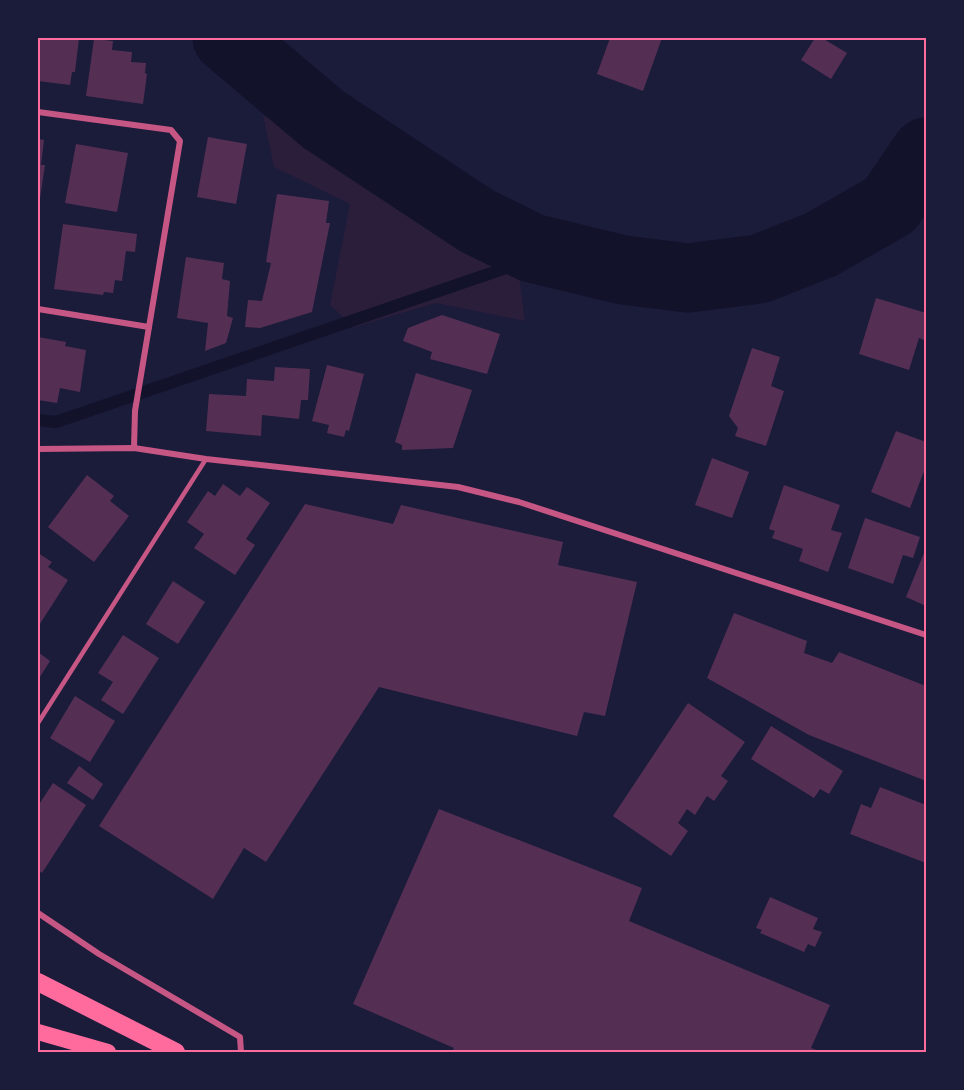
<svg xmlns="http://www.w3.org/2000/svg" width="964" height="1090" font-family="'Playfair Display',serif">
	<style>
		.green { fill: #2a1e3b }
		.lines { fill: none; stroke-linecap: round; stroke-linejoin: round }
		.stream { stroke: #12122b; stroke-width: 12 }
		.river { stroke: #12122b; stroke-width: 69 }
		.building { fill: #542f53 }
		.service { stroke: #c65784; stroke-width: 4.5 }
		.minor { stroke: #c65784; stroke-width: 6 }
		.trunk { stroke: #ff6b9d; stroke-width: 16 }
		.motorway { stroke: #ff6b9d; stroke-width: 18 }
		.neatline { fill: none; stroke: #ff6b9d; stroke-width: 2 }
	</style>
	<rect width="100%" height="100%" fill="#1b1b3a"/>
	<path class="green" d="M263 115 518 268 525 321 436 303 354 327 330 305 350 204 274 167Z"/>
	<g class="lines">
		<path class="stream" d="M38 420 56 422 503 269 532 248"/>
		<path class="river" d="M227 38 324 120 477 221 532 248 623 270 688 278 759 269 820 245 890 205 926 152"/>
	</g>
	<g class="building">
		<path d="M38 38H79L75 72H72L70 85 38 81Z"/>
		<path d="M610 38H662L643 91 597 74Z"/>
		<path d="M815 38H822L847 53 831 79 801 60Z"/>
		<path d="M94 39 113 41 112 50 132 52 131 62 146 63 145 73 147 74 143 104 86 96Z"/>
		<path d="M208 137 247 144 236 204 197 197Z"/>
		<path d="M38 139 44 140 41 165H45L39 205H38Z"/>
		<path d="M76 144 128 153 117 212 65 203Z"/>
		<path d="M277 194 329 201 326 223H330L312 312 260 328 245 327 248 300 262 301 271 263 266 262Z"/>
		<path d="M63 224 137 234 135 252 126 251 122 281 115 280 113 293 104 292 103 295 54 289Z"/>
		<path d="M186 257 224 263 222 279 230 281 227 316 233 318 226 343 205 351 208 323 177 318Z"/>
		<path d="M876 298 926 313V341L919 338 909 370 859 354Z"/>
		<path d="M442 315 500 334 487 374 430 359 432 352 403 341 408 328Z"/>
		<path d="M38 337 66 342 65 346 86 350 80 392 60 388 57 403 38 400Z"/>
		<path d="M752 348 780 357 771 386 784 391 766 446 735 436 738 428 729 416Z"/>
		<path d="M327 365 364 374 349 431 346 430 344 437 327 433 329 425 312 421Z"/>
		<path d="M275 367 310 369 308 400H301L299 419 262 415 261 436 206 431 209 394 246 396 247 379 274 381Z"/>
		<path d="M416 373 472 390 453 448 402 450V445L395 442Z"/>
		<path d="M896 431 926 442V466L910 508 871 492Z"/>
		<path d="M712 458 749 472 732 518 695 505Z"/>
		<path d="M87 475 114 496 110 501 129 516 94 562 48 527Z"/>
		<path d="M223 484 240 496 247 487 270 503 246 539 255 545 235 575 194 548 204 534 187 522 208 491 215 496Z"/>
		<path d="M784 485 840 505 831 530 842 533 828 572 799 561 803 549 772 538 775 531 769 529Z"/>
		<path d="M305 504 393 524 401 505 563 542 558 565 637 582 605 716 584 712 577 736 379 687 266 862 244 848 213 899 99 826Z"/>
		<path d="M865 518 920 537 913 558 903 555 893 584 848 568Z"/>
		<path d="M926 548V606L906 597Z"/>
		<path d="M38 553 52 562 48 567 68 580 38 627Z"/>
		<path d="M173 581 205 602 178 644 146 624Z"/>
		<path d="M734 613 807 641 804 653 832 663 839 652 926 686V781L809 735 707 678Z"/>
		<path d="M123 635 159 658 123 714 101 700 113 682 98 673Z"/>
		<path d="M38 652 50 661 38 680Z"/>
		<path d="M75 696 115 721 90 762 50 738Z"/>
		<path d="M688 703 745 742 721 776 728 781 714 801 707 796 695 815 687 809 678 823 688 831 671 856 613 816Z"/>
		<path d="M771 726 843 771 829 794 820 789 814 798 751 759Z"/>
		<path d="M79 766 103 784 93 800 67 783Z"/>
		<path d="M53 783 86 805 42 873 38 870V806Z"/>
		<path d="M880 787 926 805V863L850 834 861 804 871 808Z"/>
		<path d="M439 809 642 888 629 921 830 1005 811 1048 822 1052H452L454 1048 353 1004Z"/>
		<path d="M770 897 818 918 813 929 822 932 815 947 808 944 804 952 760 933 762 930 756 928Z"/>
	</g>
	<g class="lines">
		<path class="service" d="M38 723 206 459"/>
		<g class="minor">
			<path d="M38 112 171 130 180 141 135 411 134 448"/>
			<path d="M38 309 149 327"/>
			<path d="M38 449 134 448 206 459 458 487 519 502 926 635"/>
			<path d="M38 913 99 954 240 1037 241 1052"/>
		</g>
		<path class="trunk" d="M38 1032 108 1052"/>
		<path class="motorway" d="M38 982 176 1052"/>
	</g>
	<rect width="964" height="1090" fill="none" stroke="#1b1b3a" stroke-width="78"/>
	<rect x="39" y="39" width="886" height="1012" class="neatline"/>
</svg>
